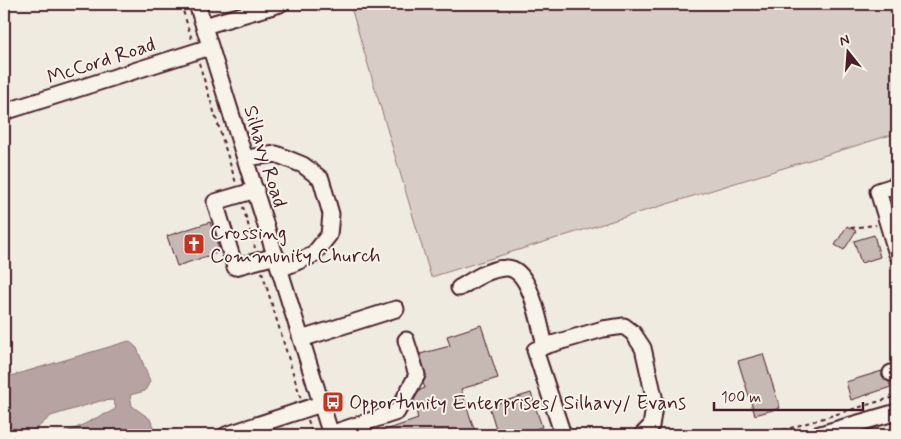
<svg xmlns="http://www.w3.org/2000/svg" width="901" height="439" font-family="Mynerve,sans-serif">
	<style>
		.green { fill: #d8cdc6; stroke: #917678 }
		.water { fill: #b7a4a2; stroke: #8b6f72 }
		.building { fill: #c6b8b3; stroke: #4a1f2b }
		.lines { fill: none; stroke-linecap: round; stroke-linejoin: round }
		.minor-casing { stroke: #4a1f2b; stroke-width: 19 }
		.path { stroke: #4a1f2b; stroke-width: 2; stroke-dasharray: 4 4; stroke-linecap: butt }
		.minor { stroke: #f7f3e8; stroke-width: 15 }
		.labels { text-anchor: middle; stroke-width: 4; stroke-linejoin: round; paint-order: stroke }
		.street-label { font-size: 20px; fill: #4a1f2b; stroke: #f7f3e8 }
		.poi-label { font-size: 20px; fill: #4a1f2b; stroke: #f7f3e8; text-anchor: start }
	</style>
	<rect width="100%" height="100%" fill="#f0ebe0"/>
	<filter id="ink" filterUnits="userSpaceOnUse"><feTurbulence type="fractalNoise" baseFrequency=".02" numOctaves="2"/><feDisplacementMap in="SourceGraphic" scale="10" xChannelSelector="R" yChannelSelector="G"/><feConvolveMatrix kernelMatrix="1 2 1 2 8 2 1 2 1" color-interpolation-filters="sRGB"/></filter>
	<g filter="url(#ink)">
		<path class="green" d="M350 4H897V133L431 277Z"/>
		<path class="water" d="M129 341 137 348 150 381 145 391 130 395 132 406 150 419 156 435H57C71 431 81 426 94 419 101 415 109 414 116 408L113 400 100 401 51 416 29 435H4V378Z"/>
		<g class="building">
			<path d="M210 222 220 252 177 266 167 236Z"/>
			<path d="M847 226 856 231 844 250 835 245Z"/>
			<path d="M874 235 880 257 861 263 854 241Z"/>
			<path d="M481 325 498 378 461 389 476 435H439L438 433 431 435H371L418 419 414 400 420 390 425 388 423 383 426 376 420 354 450 346 447 336Z"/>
			<path d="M763 354 780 408 755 415 738 361Z"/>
			<path d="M882 371V376L889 382 891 387 851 400 846 382Z"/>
			<path d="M531 393 542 427 535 429 536 435H498L489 406Z"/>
		</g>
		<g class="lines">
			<g class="minor-casing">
				<g id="minor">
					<path d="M197 4 331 435"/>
					<path d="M204 26 280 4"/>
					<path d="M4 112 210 47"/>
					<path d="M246 158 276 154 303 165 321 179 331 214 329 235 313 255 280 269"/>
					<path d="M897 185 878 191 897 254"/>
					<path d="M256 190 215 202 235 267 276 256"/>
					<path d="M459 288C473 280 488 269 505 268 531 265 540 327 545 346L603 329 624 326 633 333 643 348 655 401 651 426 642 435"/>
					<path d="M301 339 396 309"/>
					<path d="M545 346 535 350 563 435"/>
					<path d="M891 373 897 371"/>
					<path d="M330 434 397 412 417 375 406 340"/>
					<path d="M226 435 321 404"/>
					<path d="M817 435 897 412"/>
				</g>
			</g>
			<g class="path">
				<path d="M181 4 192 40"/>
				<path d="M199 63 236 183"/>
				<path d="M243 207 255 248"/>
				<path d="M851 228 876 225"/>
				<path d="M262 272 301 399"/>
				<path d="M308 420 313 435"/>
				<path d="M767 435 897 396"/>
			</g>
			<use href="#minor" class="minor"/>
		</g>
	</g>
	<defs>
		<g id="church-square" transform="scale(1.125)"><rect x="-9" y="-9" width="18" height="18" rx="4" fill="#c8321e" stroke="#f7f3e8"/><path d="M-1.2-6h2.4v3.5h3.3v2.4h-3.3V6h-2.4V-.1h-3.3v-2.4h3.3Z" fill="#fff"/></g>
		<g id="bus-square" transform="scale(1.125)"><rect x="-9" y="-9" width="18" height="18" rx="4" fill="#c8321e" stroke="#f7f3e8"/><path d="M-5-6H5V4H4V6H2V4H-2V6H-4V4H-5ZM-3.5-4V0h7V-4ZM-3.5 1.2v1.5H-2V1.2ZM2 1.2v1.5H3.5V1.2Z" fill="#fff"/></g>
	</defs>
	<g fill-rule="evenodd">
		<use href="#church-square" x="194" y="244"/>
		<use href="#bus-square" x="333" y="402"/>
	</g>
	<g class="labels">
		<g class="street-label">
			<text transform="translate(101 60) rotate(-18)" y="7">McCord Road</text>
			<text transform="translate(266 156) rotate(73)" y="7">Silhavy Road</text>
		</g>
		<g class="poi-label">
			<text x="210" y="239">Crossing<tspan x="210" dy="23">Community Church</tspan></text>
			<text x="349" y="409">Opportunity Enterprises/ Silhavy/ Evans</text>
		</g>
	</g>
	<rect width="901" height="439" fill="none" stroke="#f7f3e8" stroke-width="20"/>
	<rect x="10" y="10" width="881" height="419" fill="none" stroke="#4a1f2b" stroke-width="2" filter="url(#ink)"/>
	<g transform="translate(848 52) rotate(343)" stroke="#f7f3e8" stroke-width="4" paint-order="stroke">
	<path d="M0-4L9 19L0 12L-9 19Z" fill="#4a1f2b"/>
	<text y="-8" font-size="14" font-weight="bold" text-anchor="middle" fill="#4a1f2b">N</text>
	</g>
	<path d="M714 402v8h149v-8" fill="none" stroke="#4a1f2b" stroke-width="2.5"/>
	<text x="721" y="402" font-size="15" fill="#4a1f2b" stroke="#f7f3e8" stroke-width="4" paint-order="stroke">100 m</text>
</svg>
